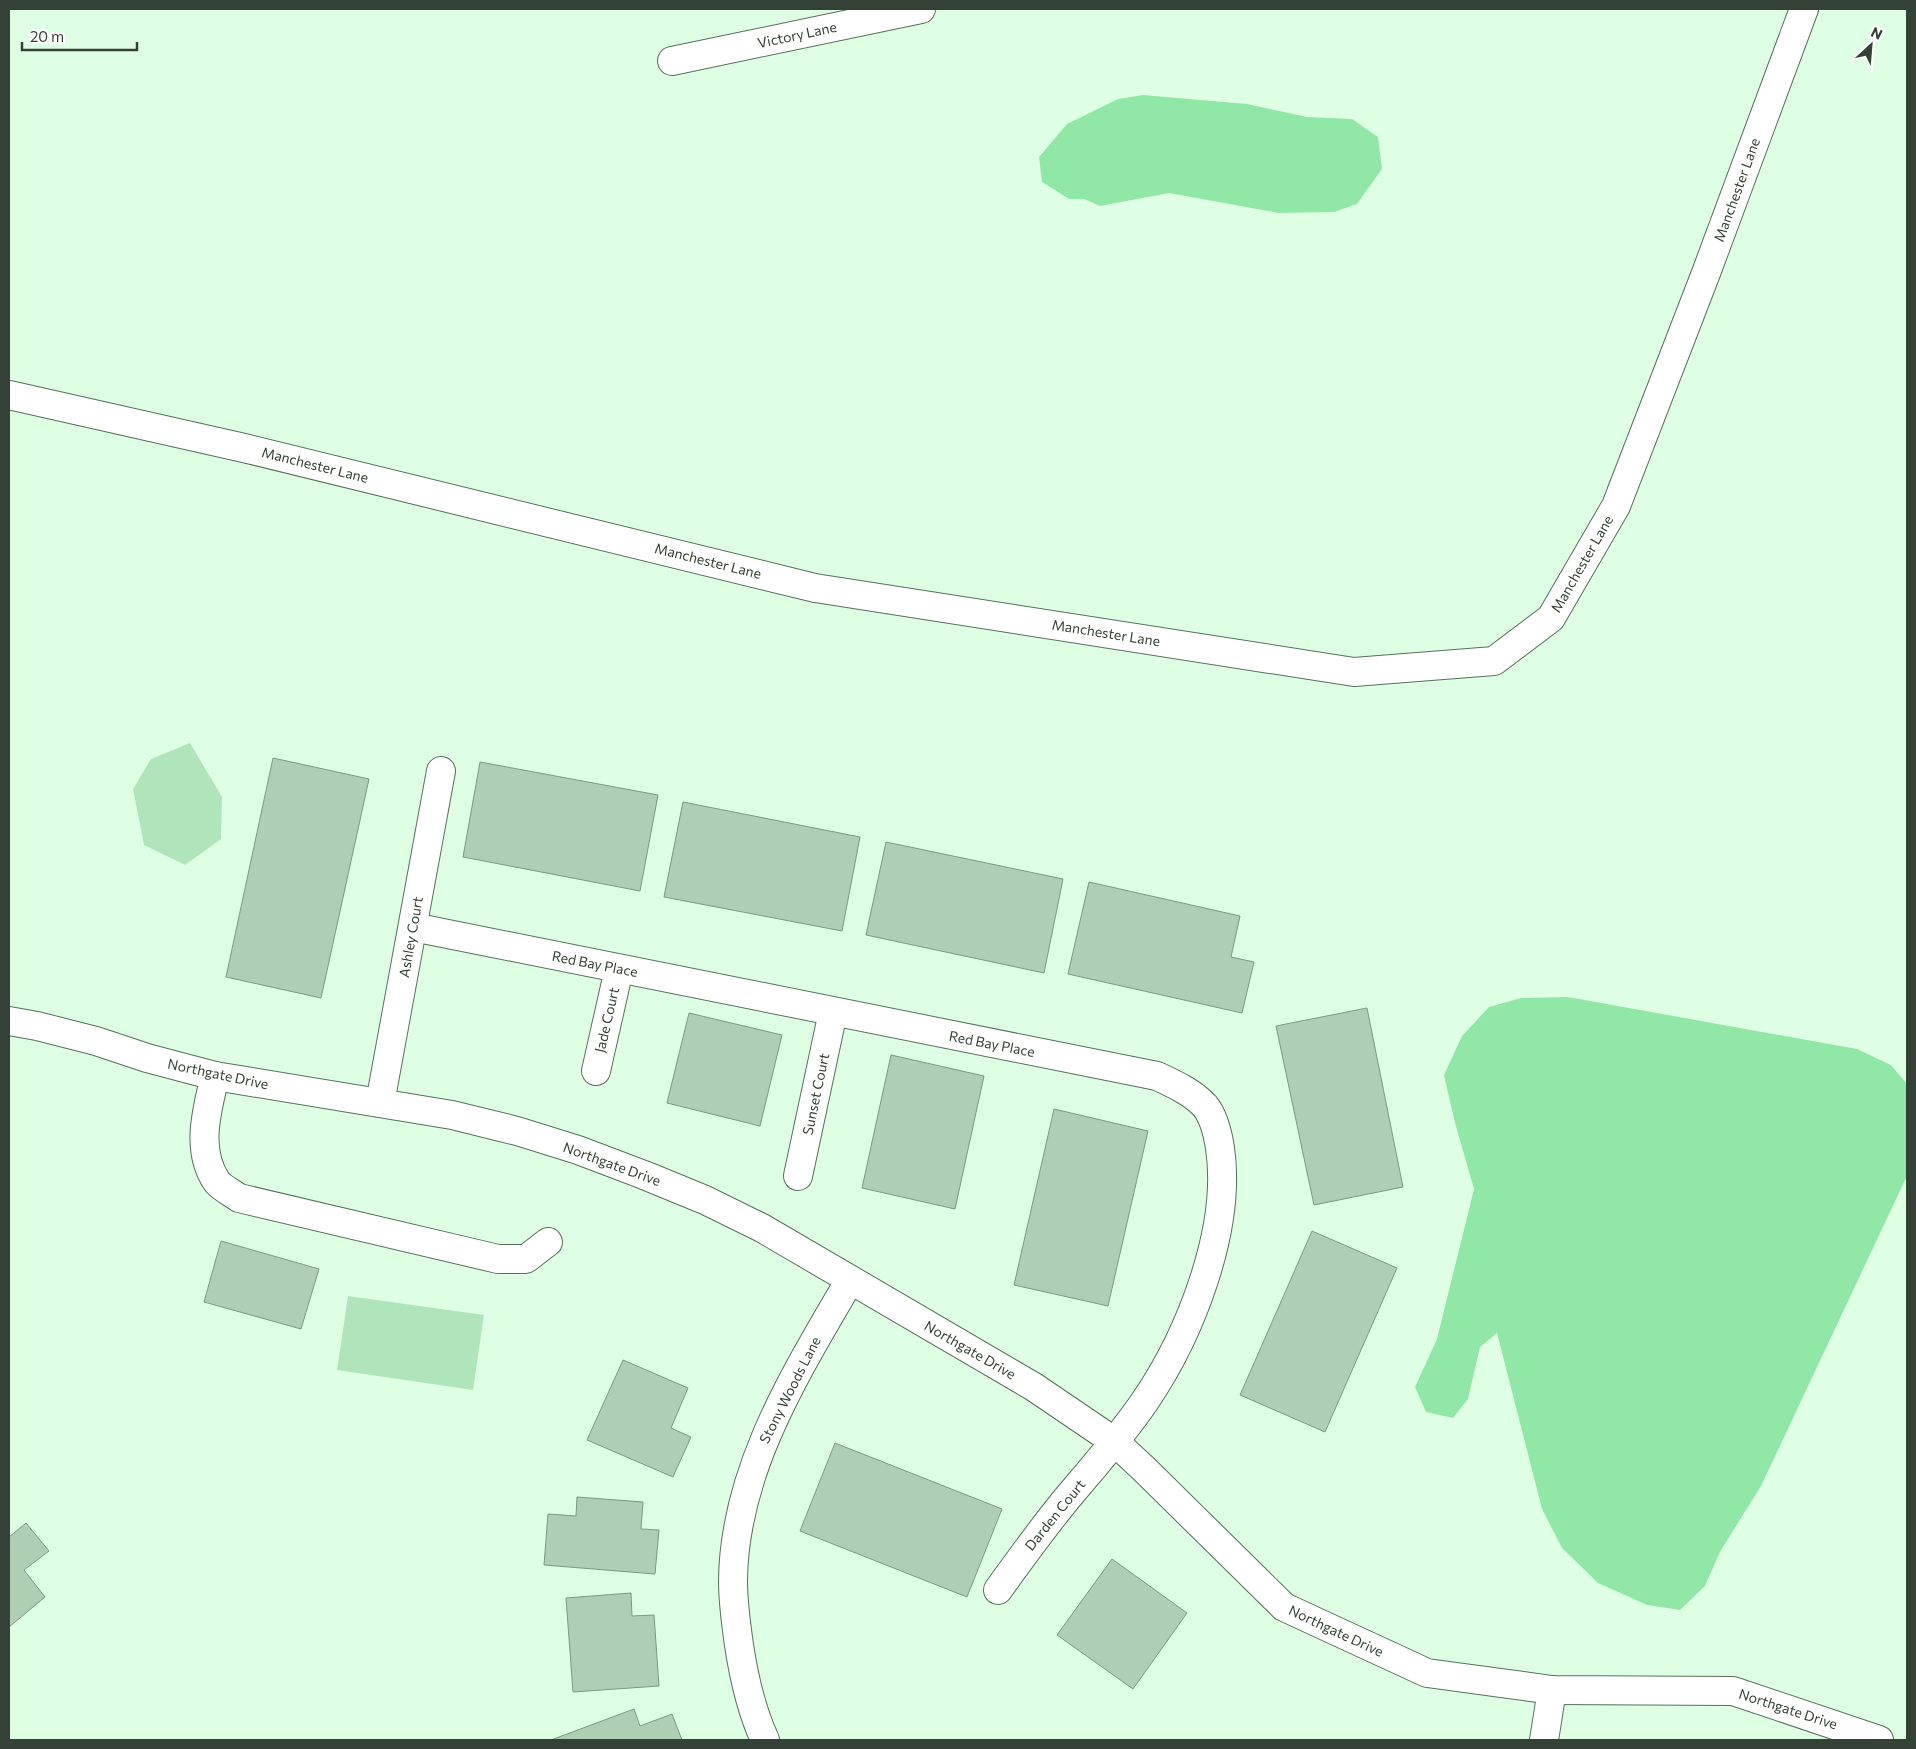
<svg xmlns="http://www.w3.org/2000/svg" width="1916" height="1749" font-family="Commissioner,sans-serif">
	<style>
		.green { fill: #b0e4bb }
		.water { fill: #91e7a6 }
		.building { fill: #afcfb5; stroke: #7b9981 }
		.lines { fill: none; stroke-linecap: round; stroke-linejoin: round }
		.minor-casing { stroke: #54715a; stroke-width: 30 }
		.minor { stroke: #fff; stroke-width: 28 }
		.labels { text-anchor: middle; stroke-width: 4; stroke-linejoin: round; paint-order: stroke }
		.street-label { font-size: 14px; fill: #344136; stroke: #fff }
	</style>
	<rect width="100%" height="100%" fill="#deffe4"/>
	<g class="green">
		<path d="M190 743 222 797 221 839 185 865 144 845 133 789 151 759Z"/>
		<path d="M348 1296 484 1315 473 1390 337 1370Z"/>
	</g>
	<g class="water">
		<path d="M1143 95 1247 104 1307 117 1352 119 1378 137 1382 169 1357 204 1334 212 1279 213 1169 193 1100 206 1084 199H1069L1042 182 1039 157 1067 124 1118 99Z"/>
		<path d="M1568 997 1857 1049 1891 1065 1907 1084V1176L1761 1486 1720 1552 1705 1586 1680 1610 1647 1605 1598 1583 1562 1548 1542 1509 1497 1333 1480 1347 1468 1399 1453 1418 1426 1412 1415 1387 1437 1339 1474 1189 1455 1123 1444 1075 1462 1036 1489 1007 1521 998Z"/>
	</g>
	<g class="building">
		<path d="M273 758 369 779 321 998 226 977Z"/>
		<path d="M480 762 658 795 640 891 463 857Z"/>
		<path d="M683 802 860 837 842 931 664 897Z"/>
		<path d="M886 842 1063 879 1044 973 866 935Z"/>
		<path d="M1089 882 1240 916 1231 957 1254 962 1242 1013 1068 974Z"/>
		<path d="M1367 1008 1403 1187 1314 1205 1276 1026Z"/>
		<path d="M689 1013 782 1035 760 1126 667 1103Z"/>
		<path d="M891 1055 984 1076 955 1209 862 1188Z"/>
		<path d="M1054 1109 1148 1131 1108 1306 1014 1285Z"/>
		<path d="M1312 1231 1397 1268 1325 1432 1240 1395Z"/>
		<path d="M221 1241 319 1269 301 1329 204 1302Z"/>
		<path d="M623 1360 688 1388 671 1428 691 1437 673 1477 587 1440Z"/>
		<path d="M835 1443 1002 1509 967 1597 800 1531Z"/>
		<path d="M577 1497 643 1502 641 1529 659 1530 655 1574 544 1565 548 1514 576 1516Z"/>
		<path d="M26 1523 49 1551 24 1570 45 1597 9 1627V1537Z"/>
		<path d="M1112 1559 1187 1613 1133 1689 1057 1635Z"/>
		<path d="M631 1593 632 1616 654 1615 659 1686 573 1692 566 1598Z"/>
		<path d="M634 1709 640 1726 672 1714 682 1740H551Z"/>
	</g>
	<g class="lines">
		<g class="minor-casing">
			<g id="minor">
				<path d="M672 61 921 9"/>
				<path d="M9 395 244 448 815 588 1354 672 1494 661 1551 618 1616 506 1706 273 1804 9"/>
				<path d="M413 927 1157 1076C1174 1084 1192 1092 1205 1106 1214 1117 1218 1135 1220 1148 1232 1229 1190 1335 1145 1401 1122 1435 1095 1465 1069 1496 1044 1526 1021 1558 998 1590"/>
				<path d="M9 1021 37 1026 96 1041 147 1058 215 1076 452 1115 517 1131 578 1150 644 1175 705 1200 762 1228 1034 1387 1115 1442 1143 1468 1284 1607 1427 1673 1552 1690 1733 1691 1879 1740"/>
				<path d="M596 1071 619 969"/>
				<path d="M215 1076C207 1110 195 1150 217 1182 222 1188 232 1193 239 1198L498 1259H526L548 1242"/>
				<path d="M380 1103 441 771"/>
				<path d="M798 1176 833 1012"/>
				<path d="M765 1740C751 1710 744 1678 739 1645 736 1624 733 1603 733 1581 734 1470 796 1373 850 1280"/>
				<path d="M1544 1740 1552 1690"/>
			</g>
		</g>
		<use href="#minor" class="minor"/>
	</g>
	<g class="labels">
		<g class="street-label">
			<text transform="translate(797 35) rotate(-12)" y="5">Victory Lane</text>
			<text transform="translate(1737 190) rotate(-70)" y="5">Manchester Lane</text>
			<text transform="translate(315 465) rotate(14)" y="5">Manchester Lane</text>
			<text transform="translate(708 561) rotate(14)" y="5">Manchester Lane</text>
			<text transform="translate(1582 564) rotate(-60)" y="5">Manchester Lane</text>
			<text transform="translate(1106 633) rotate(9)" y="5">Manchester Lane</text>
			<text transform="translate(411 937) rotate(-80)" y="5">Ashley Court</text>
			<text transform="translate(595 964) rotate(11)" y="5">Red Bay Place</text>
			<text transform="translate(607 1020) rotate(-77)" y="5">Jade Court</text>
			<text transform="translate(992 1044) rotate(11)" y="5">Red Bay Place</text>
			<text transform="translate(218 1074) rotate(12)" y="5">Northgate Drive</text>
			<text transform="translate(816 1094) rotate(-78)" y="5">Sunset Court</text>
			<text transform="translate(612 1164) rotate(20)" y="5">Northgate Drive</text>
			<text transform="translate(970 1350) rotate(30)" y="5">Northgate Drive</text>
			<text transform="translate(790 1390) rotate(-63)" y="5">Stony Woods Lane</text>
			<text transform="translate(1055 1515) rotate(-51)" y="5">Darden Court</text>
			<text transform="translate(1336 1631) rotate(25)" y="5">Northgate Drive</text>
			<text transform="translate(1788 1709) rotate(18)" y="5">Northgate Drive</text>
		</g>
	</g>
	<rect width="1916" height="1749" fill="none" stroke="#344136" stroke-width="20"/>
	<g transform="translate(1871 45) rotate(26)" stroke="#ffffff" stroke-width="4" paint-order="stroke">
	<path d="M0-4L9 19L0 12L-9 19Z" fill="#344136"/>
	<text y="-8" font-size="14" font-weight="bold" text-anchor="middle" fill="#344136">N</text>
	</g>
	<path d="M22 42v8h115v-8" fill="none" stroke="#344136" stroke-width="2.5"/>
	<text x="30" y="42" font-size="15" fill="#344136" stroke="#ffffff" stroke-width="4" paint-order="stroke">20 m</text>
</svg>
